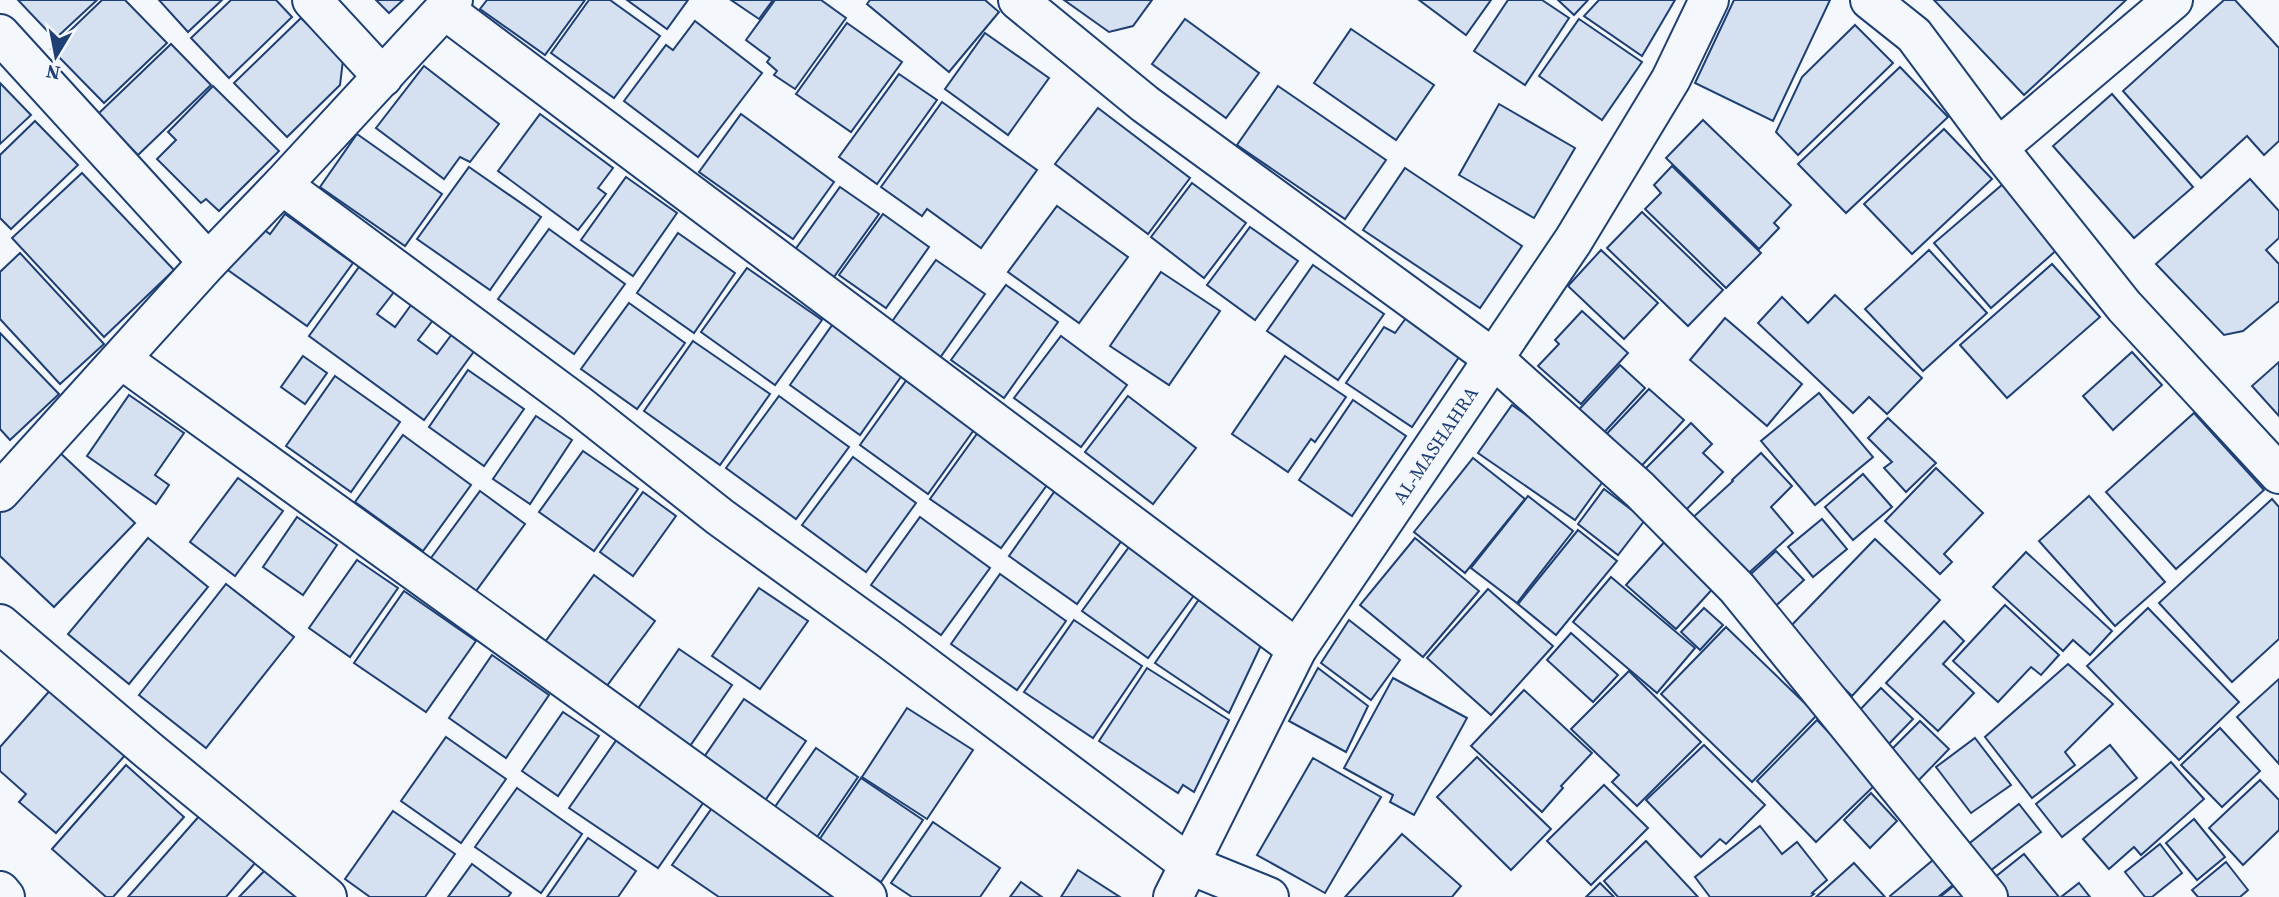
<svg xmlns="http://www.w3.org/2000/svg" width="2279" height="897" font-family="'Source Serif 4',serif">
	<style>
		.building { fill: #d5e0f0; stroke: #1d3f73; stroke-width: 2 }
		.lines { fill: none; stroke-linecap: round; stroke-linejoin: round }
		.minor-casing { stroke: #1d3f73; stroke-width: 42 }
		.minor { stroke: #f4f7fb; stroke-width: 38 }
		.labels { text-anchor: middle; stroke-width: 5; stroke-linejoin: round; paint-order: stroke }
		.street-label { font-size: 19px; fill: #1d3f73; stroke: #f4f7fb }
	</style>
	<rect width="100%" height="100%" fill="#f4f7fb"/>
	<g class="building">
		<path d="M18 0H97L55 39Z"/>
		<path d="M102 0H125L167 43 104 103 51 49Z"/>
		<path d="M159 0H222L188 32Z"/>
		<path d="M231 0H276L292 17 229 78 191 38Z"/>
		<path d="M376 0H403L389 13Z"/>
		<path d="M487 0H585L545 55 480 9Z"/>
		<path d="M589 0H610L660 36 614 98 551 53Z"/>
		<path d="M627 0H688L667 29Z"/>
		<path d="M731 0H773L759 19Z"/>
		<path d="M775 0H821L846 18 795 89 774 75 777 71 767 62 770 58 746 40Z"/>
		<path d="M870 0H985L999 12 949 72 867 4Z"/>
		<path d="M1064 0H1152L1133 26 1109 32Z"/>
		<path d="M1419 0H1491L1466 35Z"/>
		<path d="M1508 0H1542L1569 18 1525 85 1474 51Z"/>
		<path d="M1558 0H1588L1574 15Z"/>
		<path d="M1599 0H1675L1642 56 1584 16Z"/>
		<path d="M1734 0H1830L1773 121 1695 83Z"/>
		<path d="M1934 0H2126L2024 95Z"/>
		<path d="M2224 0H2235L2279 48V141L2264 155 2247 136 2201 178 2123 91Z"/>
		<path d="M301 18 343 60 340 85 287 137 234 83Z"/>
		<path d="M1185 19 1259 73 1226 118 1152 64Z"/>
		<path d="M1579 19 1642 62 1602 120 1539 76Z"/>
		<path d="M695 21 762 73 698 157 624 101 666 45 673 50Z"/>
		<path d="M847 23 902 62 851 132 796 94Z"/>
		<path d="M1855 25 1893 63 1798 155 1776 132 1802 77Z"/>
		<path d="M1351 29 1434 85 1396 140 1314 83Z"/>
		<path d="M985 33 1049 78 1008 135 945 89Z"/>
		<path d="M171 44 211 85 138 155 98 114Z"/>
		<path d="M424 66 499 124 470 162 460 157 444 179 376 128Z"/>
		<path d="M1900 67 1948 117 1846 213 1798 164Z"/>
		<path d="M899 74 937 100 877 184 839 157Z"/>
		<path d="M0 83 31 115 0 144Z"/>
		<path d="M213 86 279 151 219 211 206 199 201 203 157 159 176 140 168 132Z"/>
		<path d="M1278 86 1386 160 1345 219 1237 145Z"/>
		<path d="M2112 94 2193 187 2134 238 2053 146Z"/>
		<path d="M942 102 1037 170 981 248 927 209 922 216 881 187Z"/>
		<path d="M1499 104 1575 148 1534 218 1459 175Z"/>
		<path d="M1098 108 1190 178 1148 234 1055 164Z"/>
		<path d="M540 114 613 168 598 188 606 194 578 230 498 171Z"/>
		<path d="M741 114 834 182 793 239 699 172Z"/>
		<path d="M1703 120 1791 205 1774 223 1779 228 1759 249 1666 158Z"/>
		<path d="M35 121 78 165 11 229 0 218V155Z"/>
		<path d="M1944 129 1992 179 1912 254 1864 204Z"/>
		<path d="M357 134 442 194 405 246 320 187Z"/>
		<path d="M1672 166 1761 253 1726 288 1645 209 1661 193 1654 185Z"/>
		<path d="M469 167 541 217 490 290 417 239Z"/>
		<path d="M1405 168 1522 246 1480 308 1363 230Z"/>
		<path d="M82 173 174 270 104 337 12 238Z"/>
		<path d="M626 177 677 213 633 276 581 240Z"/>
		<path d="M2250 179 2279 211V238L2266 250 2279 264V301L2243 331 2224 335 2156 264Z"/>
		<path d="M1192 183 1246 223 1204 278 1151 237Z"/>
		<path d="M2003 184 2059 248 1991 308 1934 243Z"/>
		<path d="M840 187 879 214 831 281 792 254Z"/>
		<path d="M1057 206 1128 257 1079 323 1008 272Z"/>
		<path d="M1642 212 1723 290 1688 326 1607 248Z"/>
		<path d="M285 214 353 263 307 326 225 268 243 242 250 247 263 229 270 234Z"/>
		<path d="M883 214 929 247 886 308 839 275Z"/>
		<path d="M1250 227 1298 261 1255 320 1207 285Z"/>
		<path d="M549 229 625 284 574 354 498 299Z"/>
		<path d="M678 233 735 273 694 333 637 293Z"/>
		<path d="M1601 250 1658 303 1624 339 1568 286Z"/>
		<path d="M1929 250 1987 313 1923 371 1865 309Z"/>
		<path d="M20 253 104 344 60 384 0 319V272Z"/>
		<path d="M936 260 985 294 937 362 888 327Z"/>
		<path d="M2052 264 2100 317 2007 398 1960 345Z"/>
		<path d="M1313 265 1384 314 1338 380 1267 331Z"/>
		<path d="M359 267 394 292 377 314 395 327 411 305 433 320 418 340 437 354 452 334 475 350 424 420 309 336Z"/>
		<path d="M747 268 822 320 775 385 701 332Z"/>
		<path d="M1161 272 1220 311 1169 385 1110 346Z"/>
		<path d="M1006 285 1058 322 1004 398 951 360Z"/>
		<path d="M1835 295 1922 378 1887 414 1869 397 1853 413 1758 323 1782 297 1808 323Z"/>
		<path d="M629 303 685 343 637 409 581 369Z"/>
		<path d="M1582 311 1628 353 1581 404 1538 366 1559 344 1555 340Z"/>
		<path d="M1406 318 1461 354 1412 427 1346 383 1384 327 1395 333Z"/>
		<path d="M1725 318 1802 384 1767 426 1690 360Z"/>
		<path d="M835 321 905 371 860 435 790 385Z"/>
		<path d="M0 333 59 394 10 440 0 429Z"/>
		<path d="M1061 336 1127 385 1081 447 1014 398Z"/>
		<path d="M693 341 770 394 720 465 644 411Z"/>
		<path d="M2132 352 2162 385 2113 430 2083 396Z"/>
		<path d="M303 356 327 373 305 404 281 387Z"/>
		<path d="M1285 356 1346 397 1315 442 1311 439 1288 472 1232 434Z"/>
		<path d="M2279 362V416L2252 386Z"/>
		<path d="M1620 365 1645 388 1599 438 1574 415Z"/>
		<path d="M468 370 524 409 484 466 429 427Z"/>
		<path d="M335 376 400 422 351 492 286 446Z"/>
		<path d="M908 378 976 427 928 494 860 445Z"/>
		<path d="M1649 389 1684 420 1634 474 1599 442Z"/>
		<path d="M1819 393 1873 457 1815 505 1761 441Z"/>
		<path d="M129 395 184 433 155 475 169 485 156 504 87 456Z"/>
		<path d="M779 396 849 447 796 519 726 468Z"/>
		<path d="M1128 396 1196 448 1153 504 1085 452Z"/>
		<path d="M1353 400 1406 436 1352 516 1299 480Z"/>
		<path d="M1512 405 1609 473 1575 520 1478 453Z"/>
		<path d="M2194 413 2264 490 2176 569 2106 492Z"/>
		<path d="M536 416 572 440 530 504 493 479Z"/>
		<path d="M1888 418 1936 463 1906 492 1884 468 1892 462 1868 438Z"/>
		<path d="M1691 423 1712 444 1703 453 1723 472 1678 518 1637 477Z"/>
		<path d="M979 431 1050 481 1001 548 930 499Z"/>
		<path d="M403 435 471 485 423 551 355 502Z"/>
		<path d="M56 449 135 523 54 607 0 556V508Z"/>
		<path d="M583 451 638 489 594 551 539 512Z"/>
		<path d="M1761 453 1792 486 1771 507 1793 533 1742 579 1689 521 1733 481 1732 480Z"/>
		<path d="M853 457 916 503 866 572 802 525Z"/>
		<path d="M1473 458 1525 499 1465 573 1414 532Z"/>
		<path d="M1936 468 1983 513 1944 554 1952 562 1940 574 1885 521Z"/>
		<path d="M1863 474 1892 507 1853 540 1825 507Z"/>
		<path d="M238 478 283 511 235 576 190 542Z"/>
		<path d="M1059 485 1127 533 1077 604 1009 556Z"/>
		<path d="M1604 489 1645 520 1618 555 1578 524Z"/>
		<path d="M480 491 525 524 476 591 431 558Z"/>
		<path d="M643 492 676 516 633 576 600 552Z"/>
		<path d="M1528 496 1573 531 1517 603 1471 568Z"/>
		<path d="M2089 496 2165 582 2115 626 2039 541Z"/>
		<path d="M2272 499 2279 507V639L2232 682 2159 603Z"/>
		<path d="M297 517 337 545 303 595 263 567Z"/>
		<path d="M920 517 990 568 941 635 871 585Z"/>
		<path d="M1822 519 1847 549 1813 577 1788 547Z"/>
		<path d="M1578 530 1617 561 1556 635 1518 604Z"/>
		<path d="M148 538 208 587 129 684 68 634Z"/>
		<path d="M1415 538 1479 591 1423 657 1360 605Z"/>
		<path d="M1667 539 1717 584 1676 629 1626 585Z"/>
		<path d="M1875 539 1940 600 1852 696 1785 632Z"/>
		<path d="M1129 547 1195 594 1148 658 1082 611Z"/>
		<path d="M1776 551 1804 580 1769 612 1741 583Z"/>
		<path d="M2026 552 2112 631 2090 655 2073 640 2063 651 1993 587Z"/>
		<path d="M357 560 398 588 350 657 309 628Z"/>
		<path d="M1000 574 1066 621 1017 690 951 644Z"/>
		<path d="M594 575 655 621 606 687 545 642Z"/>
		<path d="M1611 577 1695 648 1657 693 1573 622Z"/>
		<path d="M226 584 294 637 206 748 139 695Z"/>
		<path d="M759 588 808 621 760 689 712 656Z"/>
		<path d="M1488 589 1553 646 1491 715 1427 658Z"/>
		<path d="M404 591 476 641 426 712 354 663Z"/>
		<path d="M1202 595 1263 641 1229 713 1155 663Z"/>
		<path d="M2005 605 2059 655 2041 675 2031 667 1998 702 1953 661Z"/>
		<path d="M1704 608 1723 625 1700 650 1681 632Z"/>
		<path d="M2148 608 2239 702 2179 760 2087 666Z"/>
		<path d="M1074 620 1142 666 1093 738 1024 692Z"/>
		<path d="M1349 620 1400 660 1371 700 1321 663Z"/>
		<path d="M1944 621 1964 641 1943 664 1974 693 1938 731 1886 683Z"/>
		<path d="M1726 627 1817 715 1752 782 1661 694Z"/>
		<path d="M1571 633 1618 675 1593 702 1547 660Z"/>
		<path d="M679 649 732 685 690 746 637 710Z"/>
		<path d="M492 655 549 695 506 758 449 718Z"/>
		<path d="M2068 664 2113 704 2065 752 2075 765 2032 798 1985 737Z"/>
		<path d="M1147 668 1229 720 1194 792 1183 785 1178 793 1099 741Z"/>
		<path d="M1318 668 1368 706 1346 752 1289 721Z"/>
		<path d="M1629 671 1701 742 1637 806 1612 782 1619 775 1571 729Z"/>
		<path d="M1393 678 1467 718 1414 815 1390 802 1393 795 1344 768Z"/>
		<path d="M2279 679V764L2237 717Z"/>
		<path d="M53 687 127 753 56 833 19 802 26 794 0 771V747Z"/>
		<path d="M1881 688 1913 719 1883 750 1851 719Z"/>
		<path d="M1524 690 1592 753 1561 786 1563 788 1542 812 1471 746Z"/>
		<path d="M744 699 806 741 764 802 702 760Z"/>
		<path d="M907 708 973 750 927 819 862 777Z"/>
		<path d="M563 712 599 736 558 796 522 771Z"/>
		<path d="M1817 720 1877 783 1816 842 1757 781Z"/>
		<path d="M1920 721 1949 749 1916 783 1887 754Z"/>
		<path d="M2220 728 2260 771 2222 807 2181 765Z"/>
		<path d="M622 732 710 793 658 868 569 808Z"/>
		<path d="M446 737 506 779 461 843 401 801Z"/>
		<path d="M1975 738 2011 785 1971 813 1936 767Z"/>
		<path d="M1704 745 1765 805 1726 844 1720 839 1701 857 1646 800Z"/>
		<path d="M2110 745 2137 778 2062 837 2036 804Z"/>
		<path d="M816 748 858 777 815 840 772 811Z"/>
		<path d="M1477 757 1551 829 1511 870 1437 797Z"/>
		<path d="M1313 758 1381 797 1325 893 1257 855Z"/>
		<path d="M2171 762 2204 799 2141 855 2134 847 2109 869 2083 839Z"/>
		<path d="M126 765 184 817 113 897H106L52 849Z"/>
		<path d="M861 778 923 820 881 882 819 840Z"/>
		<path d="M2260 780 2279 800V830L2243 865 2209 828Z"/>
		<path d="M1604 785 1648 828 1591 885 1547 841Z"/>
		<path d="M517 788 582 834 541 893 475 847Z"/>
		<path d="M1871 793 1897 821 1870 848 1844 820Z"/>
		<path d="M2019 804 2041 832 1982 877 1961 850Z"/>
		<path d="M712 808 841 897H719L672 865Z"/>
		<path d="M393 811 455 854 425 897H370L345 879Z"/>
		<path d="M201 814 256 862 226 897H128Z"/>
		<path d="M2194 819 2225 857 2197 880 2166 843Z"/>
		<path d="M933 822 1000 868 980 897H912L891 883Z"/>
		<path d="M1760 826 1782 854 1797 842 1827 880 1812 893 1814 894 1810 897H1710L1695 877Z"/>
		<path d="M1402 834 1461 886 1452 897H1345Z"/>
		<path d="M588 838 636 871 618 897H547Z"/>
		<path d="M1646 841 1698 897H1618L1604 881Z"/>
		<path d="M2160 844 2182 873 2152 897H2145L2125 872Z"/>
		<path d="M2024 854 2059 897H2009L1994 878Z"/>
		<path d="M1933 860 1953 885 1938 897H1891L1890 896Z"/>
		<path d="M2226 862 2248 890 2240 897H2198L2192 890Z"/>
		<path d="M1854 863 1885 897H1816Z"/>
		<path d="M472 864 511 893 508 897H448Z"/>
		<path d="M270 865 303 897H239Z"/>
		<path d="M1078 870 1120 897H1061Z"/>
		<path d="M1963 878 1978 897H1940Z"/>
		<path d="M1021 882 1042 897H1010Z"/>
		<path d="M1600 883 1614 897H1586Z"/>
		<path d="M2079 883 2090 897H2061Z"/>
	</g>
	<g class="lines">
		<g class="minor-casing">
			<g id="minor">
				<path d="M312 0 383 77"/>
				<path d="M1018 0 1145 104 1494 359 1640 490 1737 588 1988 897"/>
				<path d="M1870 0 1914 35 1998 148 2124 306 2279 474"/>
				<path d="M445 10 1297 649"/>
				<path d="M0 34 208 262"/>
				<path d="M1998 148 2173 0"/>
				<path d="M282 185 576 403 720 517 889 639 1190 865 1269 897"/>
				<path d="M121 359 867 897"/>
				<path d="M0 492 208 262 282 185 453 0"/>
				<path d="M0 624 148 750 327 897"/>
				<path d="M0 891 5 897"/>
				<path d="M1173 897 1297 649 1573 241 1671 79 1709 0"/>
			</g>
		</g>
		<use href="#minor" class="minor"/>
	</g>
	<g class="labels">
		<g class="street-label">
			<text transform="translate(1435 445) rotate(-56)" y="7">AL-MASHAHRA</text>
		</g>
	</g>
	<g transform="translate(56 56) rotate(190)" stroke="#f4f7fb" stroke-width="5" paint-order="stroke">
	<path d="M0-5L12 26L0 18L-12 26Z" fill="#1d3f73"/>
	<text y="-10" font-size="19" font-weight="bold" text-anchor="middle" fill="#1d3f73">N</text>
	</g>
</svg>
